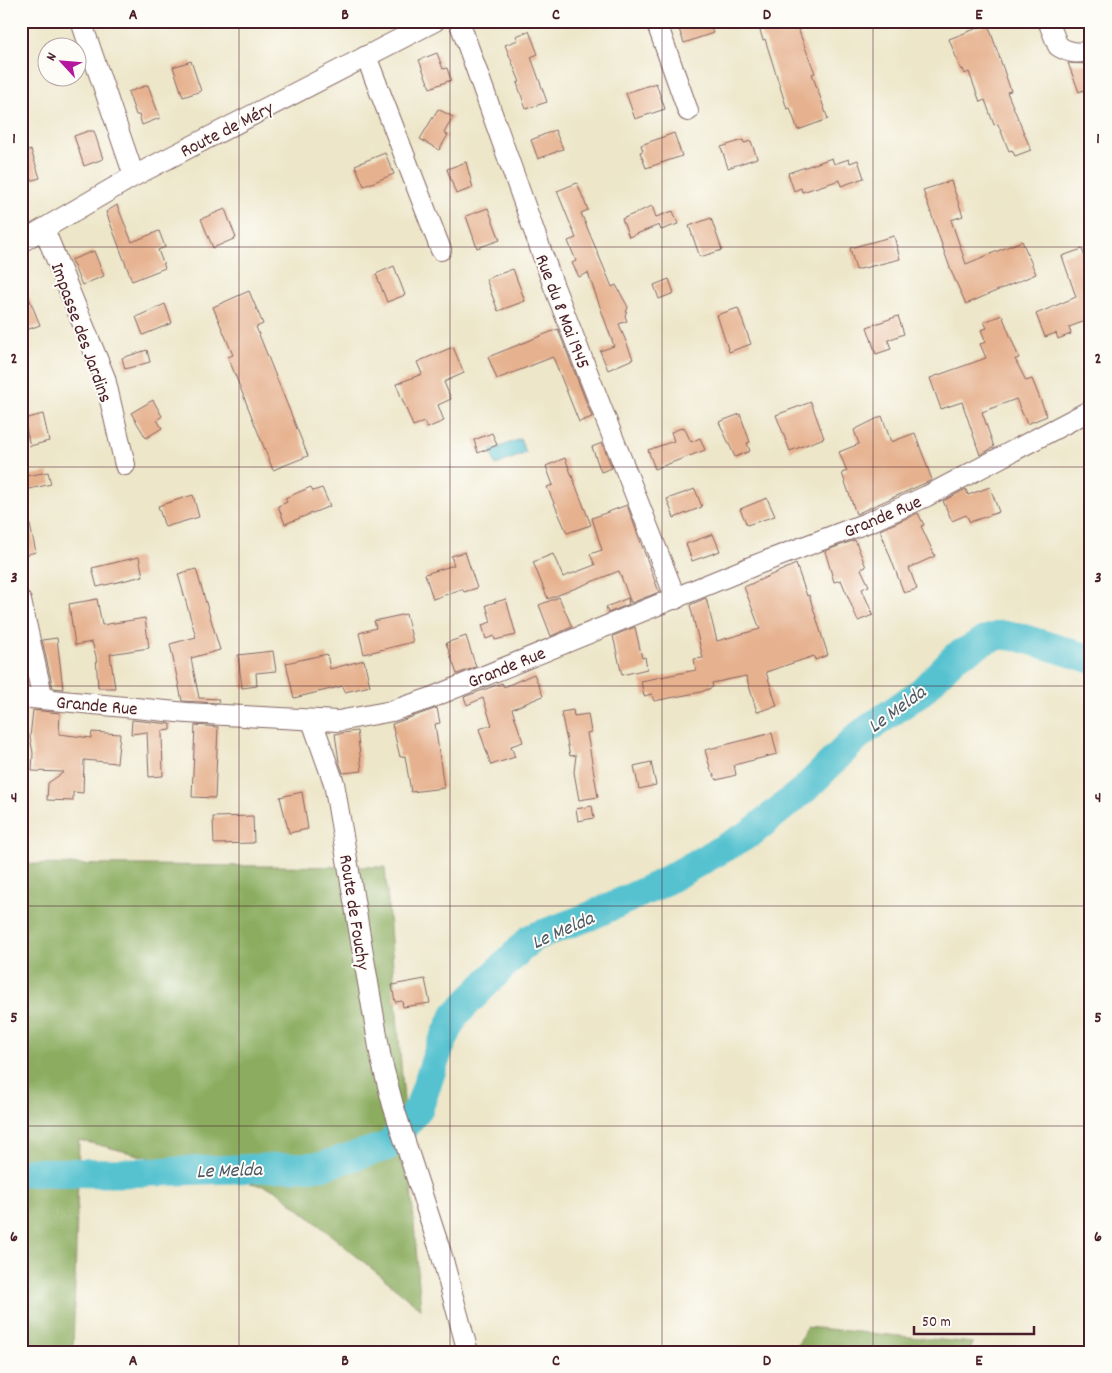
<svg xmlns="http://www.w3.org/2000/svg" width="1112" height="1373" font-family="Dekko,sans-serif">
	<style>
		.forest { fill: #8cad61; stroke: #6b6646 }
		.water { fill: #56c2d0; stroke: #50707e }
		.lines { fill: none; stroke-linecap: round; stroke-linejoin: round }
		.river { stroke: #56c2d0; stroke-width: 29 }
		.building { fill: #e6b18e }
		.minor-casing { stroke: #836562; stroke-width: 22 }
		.minor { stroke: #fff; stroke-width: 20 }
		.grid { fill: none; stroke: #4a1f2b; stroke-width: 1; stroke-opacity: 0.55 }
		.labels { text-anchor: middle; stroke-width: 4; stroke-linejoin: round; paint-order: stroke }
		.street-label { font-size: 19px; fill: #4a1f2b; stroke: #fdfcf7 }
		.water-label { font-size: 20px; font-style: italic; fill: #4e5865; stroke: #fdfcf7 }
		.neatline { fill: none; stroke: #4a1f2b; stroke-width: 2 }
		.grid-label { font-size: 16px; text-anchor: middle; font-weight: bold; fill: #4a1f2b }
	</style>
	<rect width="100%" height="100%" fill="#fdfcf7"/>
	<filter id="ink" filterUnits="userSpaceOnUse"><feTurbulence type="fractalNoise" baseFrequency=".02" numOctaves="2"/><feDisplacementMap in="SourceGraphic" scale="10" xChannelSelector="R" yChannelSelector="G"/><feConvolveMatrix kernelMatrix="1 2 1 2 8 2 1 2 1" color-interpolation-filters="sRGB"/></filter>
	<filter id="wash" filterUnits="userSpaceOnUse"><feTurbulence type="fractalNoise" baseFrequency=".0096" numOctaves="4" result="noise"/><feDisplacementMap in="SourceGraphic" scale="20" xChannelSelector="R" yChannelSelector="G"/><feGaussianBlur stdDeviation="1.12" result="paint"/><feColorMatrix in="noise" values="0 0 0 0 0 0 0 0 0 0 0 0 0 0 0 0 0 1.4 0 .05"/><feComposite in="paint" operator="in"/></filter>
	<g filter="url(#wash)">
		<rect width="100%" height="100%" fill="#ede6c9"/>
		<g class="forest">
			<path d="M21 864 385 867 421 1309 275 1189 79 1140 73 1352H21Z"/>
			<path d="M806 1327 973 1343 970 1352H795Z"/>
		</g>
		<path class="water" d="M520 439 526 453 496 465 490 451Z"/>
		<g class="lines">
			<path class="river" d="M21 1172 121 1173 321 1166 388 1146 419 1108 438 1052 455 1015 531 938 588 917 658 885 751 833 805 789 858 736 922 691 955 657 988 639 1001 635 1019 637 1091 659"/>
		</g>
		<g id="blocks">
			<g class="building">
				<path d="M676 21H709L713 33 684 43Z"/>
				<path d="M767 21H795L815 73 812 74 828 119 798 130 790 108 787 109 765 39 763 40 758 24Z"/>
				<path d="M988 24 1011 91 1007 92 1031 150 1015 156 1012 150 1009 151 998 124 994 125 985 100 980 102 969 72 965 74 963 69 961 70 949 39Z"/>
				<path d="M529 31 538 54 531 57 547 102 526 109 517 83 520 82 505 45 518 40 516 36Z"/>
				<path d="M437 53 443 69 447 68 451 80 430 88 419 60Z"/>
				<path d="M191 61 201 91 183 97 173 67Z"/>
				<path d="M1068 63 1089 64 1091 87 1079 92Z"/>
				<path d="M656 83 665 109 635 119 626 93Z"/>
				<path d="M148 85 160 118 142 125 139 115H136L128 92Z"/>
				<path d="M438 109 453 117 444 133 448 135 439 150 420 139Z"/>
				<path d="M555 130 563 149 538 159 531 140Z"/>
				<path d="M88 131H94L103 159 84 166 74 136Z"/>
				<path d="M674 133 682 156 646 168 640 152 643 151 641 145Z"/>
				<path d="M743 140 744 143 751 141 757 158 728 168 721 147Z"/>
				<path d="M31 150 40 178 21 183V153Z"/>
				<path d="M385 153 394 174 364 186 355 165Z"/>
				<path d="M832 158 834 164 849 159 850 163 858 160 864 178 841 186 840 180 802 192 801 188 794 191 788 173Z"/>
				<path d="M466 162 473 188 456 194 447 169Z"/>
				<path d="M951 181 963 216 951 220 966 264 1022 241 1036 274 966 304 951 271 923 190Z"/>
				<path d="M577 183 588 210 581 213 612 287 616 285 628 307 625 316 627 321 619 324 633 359 608 370 600 351 614 346 588 273 579 277 572 263 576 261 568 241 576 238 557 191Z"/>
				<path d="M117 205 132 242 159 231 165 247 158 250 165 268 132 281 106 212Z"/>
				<path d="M652 206 656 217 673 211 678 224 661 230 659 225 629 237 622 219Z"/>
				<path d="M488 208 500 240 477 248 466 216Z"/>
				<path d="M225 209 236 238 213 248 201 219Z"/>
				<path d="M711 218 722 250 700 257 689 226Z"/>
				<path d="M894 236 900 259 856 270 850 248Z"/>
				<path d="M1082 249 1091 272V319L1069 327 1071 334 1058 339 1056 333 1045 337 1036 314 1076 297 1062 256Z"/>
				<path d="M94 251 104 276 82 285 71 260Z"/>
				<path d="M394 266 405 295 387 302 376 274Z"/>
				<path d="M513 269 525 301 498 311 486 279Z"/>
				<path d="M21 278 40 325 21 332Z"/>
				<path d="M669 279 674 293 659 299 654 285Z"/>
				<path d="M249 291 263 324 256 327 308 456 273 470 228 357 233 355 213 307Z"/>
				<path d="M165 304 172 323 143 335 136 317Z"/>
				<path d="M738 308 751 344 729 352 717 315Z"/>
				<path d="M1002 315 1019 358 1015 359 1026 381 1032 379 1047 416 1027 424 1016 399 982 412 994 447 980 455 962 402 941 409 930 378 986 358 980 344 986 342 981 330 987 328 984 322Z"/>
				<path d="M898 316 904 334 888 340 891 349 876 354 867 327Z"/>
				<path d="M558 329 592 417 579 422 553 357 497 379 488 357Z"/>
				<path d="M453 347 464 373 444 382 451 399 438 405 444 421 427 428 424 422 413 426 396 384 422 374 417 362Z"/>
				<path d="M147 350 150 362 125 369 122 358Z"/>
				<path d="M153 400 162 416 157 420 162 428 146 438 131 413Z"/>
				<path d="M811 402 824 438 790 451 776 415Z"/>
				<path d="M43 414 49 441 30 446 24 419Z"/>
				<path d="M740 414 750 442 747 443 750 451 735 457 719 422Z"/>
				<path d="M882 416 891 442 915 433 932 480 856 514 842 473 847 471 839 452 859 444 854 430Z"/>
				<path d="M684 427 691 442 700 438 705 450 655 469 648 450 674 441 671 432Z"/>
				<path d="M492 433 497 445 478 453 474 440Z"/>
				<path d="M602 443 612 468 601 472 592 447Z"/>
				<path d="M565 458 591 525 567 533 547 487 553 485 546 466Z"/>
				<path d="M48 472 51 484 21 491V477Z"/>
				<path d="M311 487 313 491 322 488 330 506 285 524 278 506 287 502 285 498Z"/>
				<path d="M990 487 999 512 970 522 966 515 952 521 943 501 966 489 968 495Z"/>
				<path d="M695 489 702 507 674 518 667 499Z"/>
				<path d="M193 495 199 517 165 527 158 506Z"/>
				<path d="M767 498 775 516 747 525 740 509Z"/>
				<path d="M627 505 659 592 631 603 619 571 548 599 533 562 553 554 563 577 595 565 590 554 602 550 592 518Z"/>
				<path d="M27 512 36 552 21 556V513Z"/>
				<path d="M918 513 924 525 921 526 935 556 909 568 917 589 904 593 880 530Z"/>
				<path d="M713 534 720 551 692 561 686 544Z"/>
				<path d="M855 540 866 567 861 569 869 586 862 589 873 615 858 621 841 580 834 582 825 551Z"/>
				<path d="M465 552 477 588 464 592 462 589 433 599 425 574 454 565 451 556Z"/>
				<path d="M139 557 143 576 97 587 92 568Z"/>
				<path d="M796 564 807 596 809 595 828 655 815 660 814 656 766 672 777 706 757 712 746 676 712 683 713 687 701 692 654 701 652 694 644 696 641 681 696 670 694 659 703 658 690 605 706 598 717 641 760 629 744 587Z"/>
				<path d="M196 569 220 650 191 658 199 698 219 699 218 703 182 701 170 644 196 637 178 574Z"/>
				<path d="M559 597 572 627 551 636 539 605Z"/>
				<path d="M628 598 629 604 608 613 606 607Z"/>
				<path d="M97 599 102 625 145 618 149 648 110 654 115 688H98L96 656 92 642 75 645 69 604Z"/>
				<path d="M506 599 516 635 495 640 494 636 486 639 482 625 491 622 486 605Z"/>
				<path d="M406 614 413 642 364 654 359 633 376 628 374 621Z"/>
				<path d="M635 627 642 658 645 657 647 669 622 675 613 636Z"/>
				<path d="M466 636 476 667 457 674 446 643Z"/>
				<path d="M57 638 63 689 53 688 42 640Z"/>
				<path d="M273 651 276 671 256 673 257 686 242 688 238 655Z"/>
				<path d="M327 654 330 669 364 660 370 686 345 692 343 686 294 698 286 663Z"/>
				<path d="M534 674 543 696 512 709 523 742 511 746 515 757 491 765 479 729 492 725 483 698 467 705 464 697 502 683 504 687Z"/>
				<path d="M437 708 440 723 435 724 444 788 411 792 405 756 400 757 392 724Z"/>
				<path d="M33 710 60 713 59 734 91 738 92 732 120 734 117 763 84 760 83 793 73 792V801L47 800 48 783 64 772 32 771 33 753 30 737Z"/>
				<path d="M573 710 574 716 588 714 591 732 587 733 598 797 579 800 574 772 576 755 570 756 561 712Z"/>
				<path d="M132 720 171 724V730L162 731 163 776 149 777 147 732 131 734Z"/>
				<path d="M195 725 218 727 215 798 192 797Z"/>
				<path d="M357 731 362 771 343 773 339 761 335 734Z"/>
				<path d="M772 733 777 754 734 765 736 775 717 780 711 771 705 750Z"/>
				<path d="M651 762 656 785 639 789 634 766Z"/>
				<path d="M302 792 308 829 289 833 280 797Z"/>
				<path d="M592 806 594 818 578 821 576 809Z"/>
				<path d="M253 816 254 843 214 844 213 817Z"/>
				<path d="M425 979 430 1003 403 1007 402 1001 395 1002 392 985Z"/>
			</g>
		</g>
	</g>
	<g filter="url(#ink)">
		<use href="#blocks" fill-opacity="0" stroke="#836562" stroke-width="1"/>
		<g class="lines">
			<g class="minor-casing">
				<g id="minor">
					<path d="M81 21 134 176"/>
					<path d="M459 21 553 284 676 599"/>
					<path d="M656 21 688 111"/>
					<path d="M1048 21 1058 46C1069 53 1078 54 1091 51"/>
					<path d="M366 56 441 250"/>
					<path d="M44 229 105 378 125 465"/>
					<path d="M21 242 134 176 435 21"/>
					<path d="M21 601 43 699"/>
					<path d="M21 697 187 713 338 721 392 711 428 699 753 566 869 522 927 496 1091 410"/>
					<path d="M312 721 334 783 381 1059 393 1105 441 1253 468 1352"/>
				</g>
			</g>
			<use href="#minor" class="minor"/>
		</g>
	</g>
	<path class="grid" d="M239 21V1352M450 21V1352M662 21V1352M873 21V1352M21 247H1091M21 467H1091M21 686H1091M21 906H1091M21 1126H1091"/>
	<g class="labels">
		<g class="street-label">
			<text transform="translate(226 128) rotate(-27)" y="7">Route de Méry</text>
			<text transform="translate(564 311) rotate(69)" y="7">Rue du 8 Mai 1945</text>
			<text transform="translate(83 332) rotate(70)" y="7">Impasse des Jardins</text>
			<text transform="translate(882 515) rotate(-23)" y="7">Grande Rue</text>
			<text transform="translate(506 666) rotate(-22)" y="7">Grande Rue</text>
			<text transform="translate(97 704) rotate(5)" y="7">Grande Rue</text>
			<text transform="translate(356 912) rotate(81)" y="7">Route de Fouchy</text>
		</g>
		<g class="water-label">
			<text transform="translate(896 708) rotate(-36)" y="7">Le Melda</text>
			<text transform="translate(562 929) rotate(-24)" y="7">Le Melda</text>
			<text transform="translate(229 1169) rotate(-2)" y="7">Le Melda</text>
		</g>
	</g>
	<rect width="1112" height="1373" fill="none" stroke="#fdfcf7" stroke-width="55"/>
	<g transform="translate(62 62) rotate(296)"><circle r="24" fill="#fdfcf7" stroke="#b5a4a5"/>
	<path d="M0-4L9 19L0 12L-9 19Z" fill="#b5179e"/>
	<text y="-8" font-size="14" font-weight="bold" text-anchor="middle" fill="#4a1f2b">N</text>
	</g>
	<path d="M914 1326v8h120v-8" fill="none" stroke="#4a1f2b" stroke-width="2.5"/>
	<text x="922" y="1326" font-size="15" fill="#4a1f2b" stroke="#fdfcf7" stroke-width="4" paint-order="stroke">50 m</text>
	<rect x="28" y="28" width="1056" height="1318" class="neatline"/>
	<g class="grid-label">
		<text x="133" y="19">A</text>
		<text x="345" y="19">B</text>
		<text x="556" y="19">C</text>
		<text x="767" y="19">D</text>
		<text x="979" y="19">E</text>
		<text x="14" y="143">1</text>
		<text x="1098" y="143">1</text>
		<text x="14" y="363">2</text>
		<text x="1098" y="363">2</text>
		<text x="14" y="582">3</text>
		<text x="1098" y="582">3</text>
		<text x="14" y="802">4</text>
		<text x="1098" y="802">4</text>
		<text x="14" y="1022">5</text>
		<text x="1098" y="1022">5</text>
		<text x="14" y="1241">6</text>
		<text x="1098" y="1241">6</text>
		<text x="133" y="1365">A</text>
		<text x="345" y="1365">B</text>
		<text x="556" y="1365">C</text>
		<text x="767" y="1365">D</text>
		<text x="979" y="1365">E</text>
	</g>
</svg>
